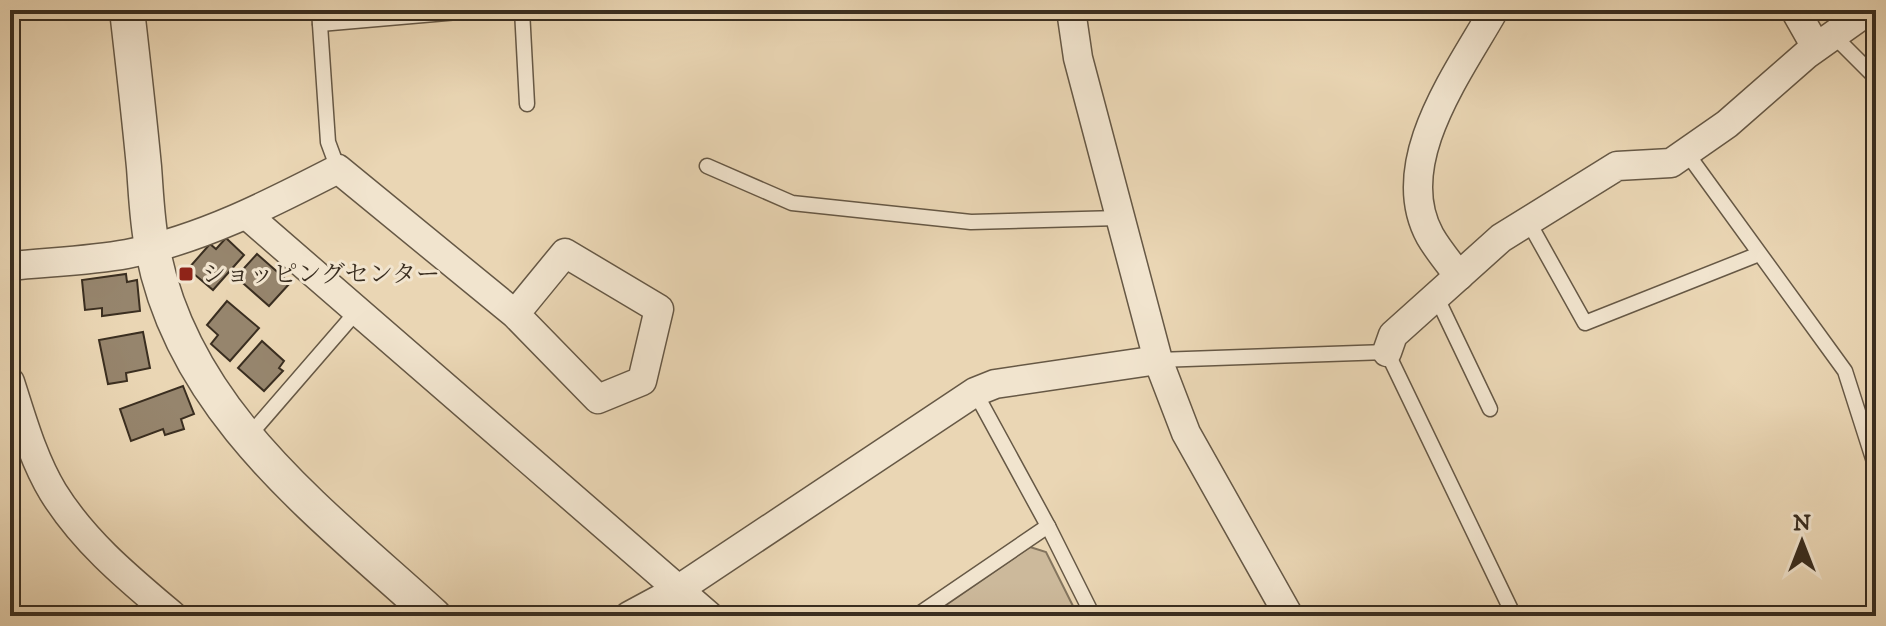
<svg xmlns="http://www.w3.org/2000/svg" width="1886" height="626" font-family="'IM FELL DW Pica','Noto Serif JP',serif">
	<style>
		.green { fill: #ccb99b; stroke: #83745e; stroke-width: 2 }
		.building { fill: #96856d; stroke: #3a2e20; stroke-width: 2 }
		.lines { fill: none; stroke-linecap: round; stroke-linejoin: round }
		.service-casing { stroke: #665845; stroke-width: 17 }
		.minor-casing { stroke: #665845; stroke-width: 31 }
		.tertiary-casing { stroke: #665845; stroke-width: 37 }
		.service { stroke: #f1e4ce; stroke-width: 14 }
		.minor { stroke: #f1e4ce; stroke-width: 28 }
		.tertiary { stroke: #f1e4ce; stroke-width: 34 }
		.poi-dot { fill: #8f2418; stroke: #f1e4ce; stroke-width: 3 }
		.labels { text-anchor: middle; stroke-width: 6; stroke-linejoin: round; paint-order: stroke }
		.poi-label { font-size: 24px; fill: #3a2e20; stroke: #f1e4ce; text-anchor: start }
	</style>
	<rect width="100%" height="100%" fill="#ead6b4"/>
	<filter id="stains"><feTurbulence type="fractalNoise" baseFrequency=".0025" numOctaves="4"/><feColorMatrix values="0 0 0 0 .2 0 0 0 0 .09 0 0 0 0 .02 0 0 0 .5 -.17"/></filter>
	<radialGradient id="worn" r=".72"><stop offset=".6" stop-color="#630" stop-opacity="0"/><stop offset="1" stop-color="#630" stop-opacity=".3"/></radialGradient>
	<path class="green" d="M1030 547 1046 552 1078 616H930Z"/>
	<g class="building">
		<path d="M226 238 244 255 213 290 188 269 210 244 216 249Z"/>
		<path d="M257 254 290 283 269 306 236 277Z"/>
		<path d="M126 274 127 282 137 280 140 311 102 316V308L85 310 82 280Z"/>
		<path d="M227 301 259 328 230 361 211 344 218 335 207 325Z"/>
		<path d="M143 332 150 368 126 373 127 381 108 384 99 340Z"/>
		<path d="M262 341 284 361 279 368 283 371 264 391 238 368Z"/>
		<path d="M183 386 194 414 181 419 184 429 165 435 163 429 131 441 120 409Z"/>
	</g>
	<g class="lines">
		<g class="service-casing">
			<g id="service">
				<path d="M319 10 328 142 338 169"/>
				<path d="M522 10 527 104"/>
				<path d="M320 24 481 10"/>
				<path d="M1833 35 1876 78"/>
				<path d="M1686 152 1845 371 1876 468"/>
				<path d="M707 166 792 203 971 222 1119 218"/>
				<path d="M1528 221 1585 323 1759 254"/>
				<path d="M1436 296 1490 409"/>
				<path d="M1158 360 1387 352 1514 616"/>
				<path d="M975 392 1048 526 1093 616"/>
				<path d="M247 438 357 311"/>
				<path d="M916 616 1048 526"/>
			</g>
		</g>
		<g class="minor-casing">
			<g id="minor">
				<path d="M1071 10 1078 58 1158 360 1186 433 1289 616"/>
				<path d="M1795 10 1816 47"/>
				<path d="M248 216 709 616"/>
				<path d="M10 266C48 262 89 261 127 254 202 239 270 204 338 169L515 314 598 399 642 381 659 309 565 253 515 314"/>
				<path d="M1459 276C1449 263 1438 250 1430 236 1390 163 1459 72 1494 10"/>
				<path d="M1387 352 1393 335 1501 238 1617 166 1671 163 1727 124 1807 54 1869 10"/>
				<path d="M10 382C22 419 33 459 53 492 84 542 128 578 173 616"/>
				<path d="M629 616 679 589 975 392 995 384 1158 360"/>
			</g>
		</g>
		<g class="tertiary-casing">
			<path id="tertiary" d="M127 10C133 62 139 115 144 167 146 193 147 221 152 246 181 410 319 511 434 616"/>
		</g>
		<use href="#service" class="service"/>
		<use href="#minor" class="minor"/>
		<use href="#tertiary" class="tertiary"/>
	</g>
	<rect class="poi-dot" x="178" y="266" width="16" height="16" rx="4"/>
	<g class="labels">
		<g class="poi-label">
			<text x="202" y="282">ショッピングセンター</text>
		</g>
	</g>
	<rect width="1886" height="626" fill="none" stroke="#ead6b4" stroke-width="40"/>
	<rect x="12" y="12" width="1862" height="602" fill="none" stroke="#3a2e20" stroke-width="4"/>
	<rect x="20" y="20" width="1846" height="586" fill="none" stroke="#3a2e20" stroke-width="2"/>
	<g transform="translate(1802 542)" stroke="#f1e4ce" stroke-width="6" paint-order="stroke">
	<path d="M0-6L14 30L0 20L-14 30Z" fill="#3a2e20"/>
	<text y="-12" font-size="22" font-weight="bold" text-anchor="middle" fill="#3a2e20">N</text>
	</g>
	<rect width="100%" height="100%" filter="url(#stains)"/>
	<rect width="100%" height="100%" fill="url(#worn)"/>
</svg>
